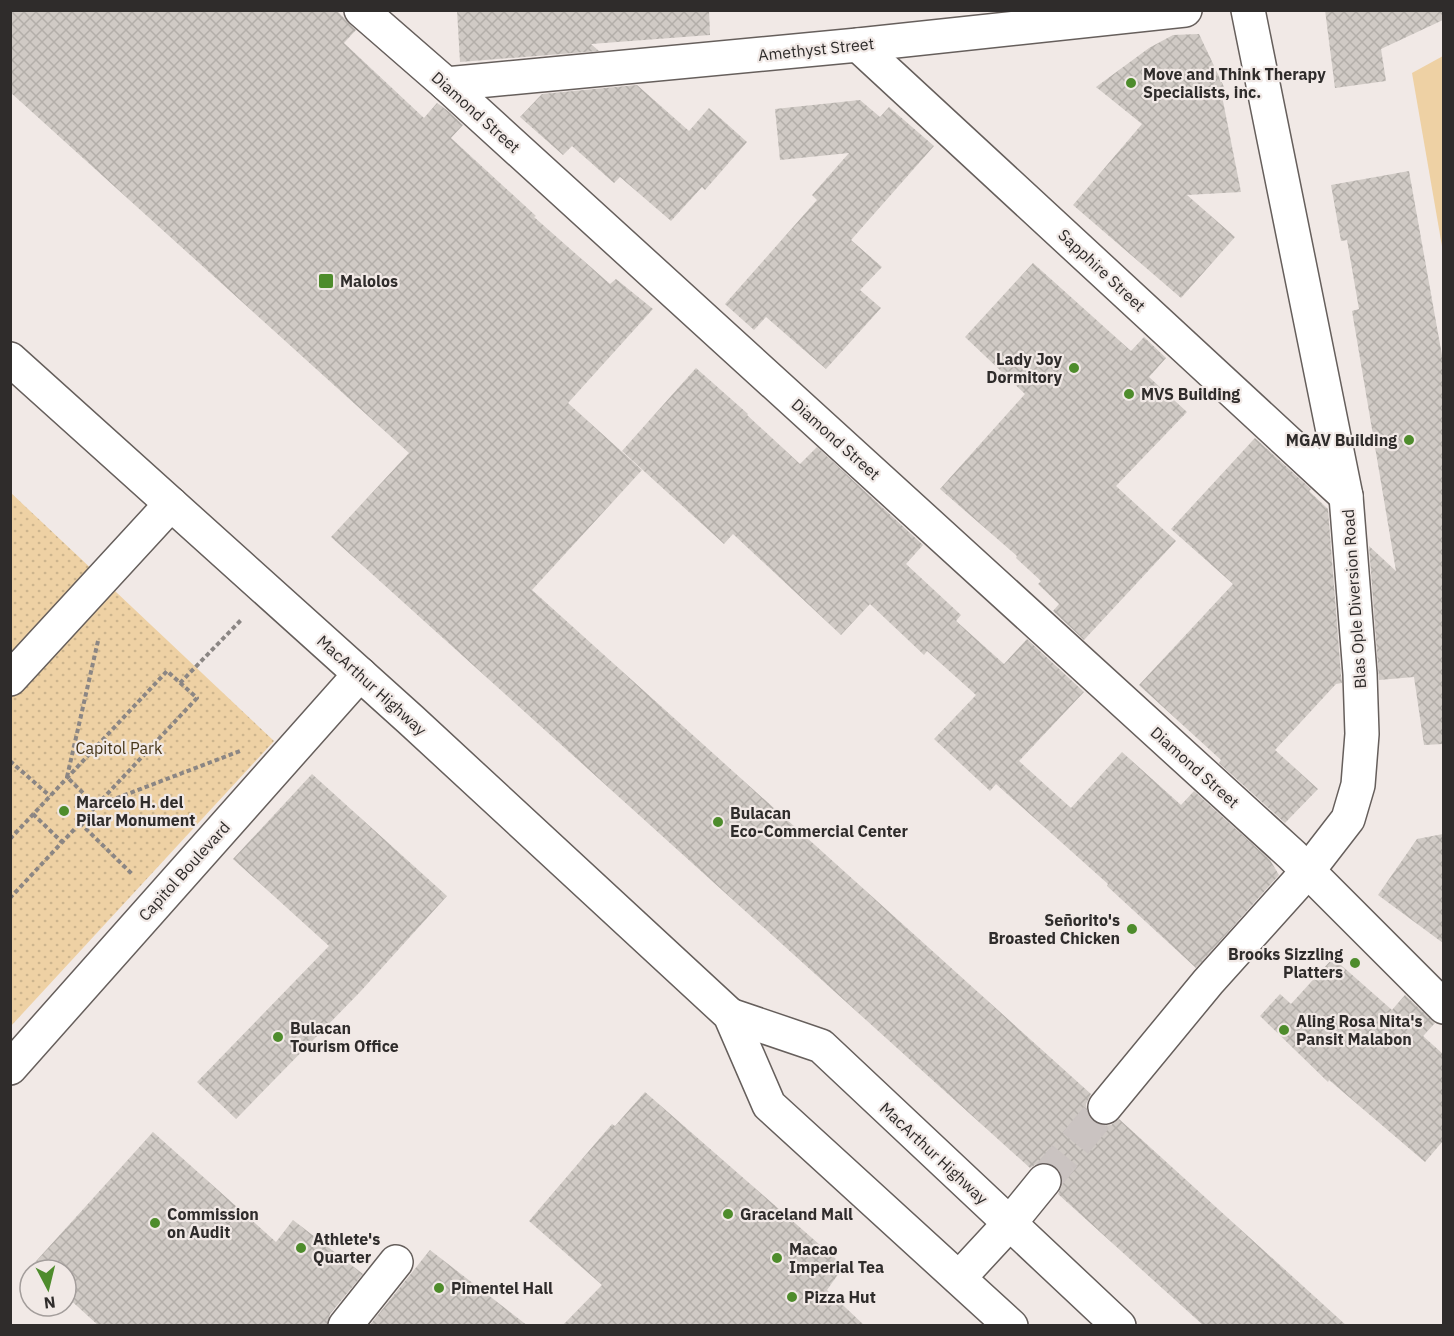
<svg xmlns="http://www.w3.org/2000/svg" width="1454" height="1336" font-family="'IBM Plex Sans',sans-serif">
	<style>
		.grass { fill: #eed1a4 }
		.park { fill: url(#park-dots) }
		.building { fill: url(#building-cross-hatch) }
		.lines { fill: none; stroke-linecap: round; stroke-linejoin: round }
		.major-tunnel { stroke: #cac3c1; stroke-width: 33; stroke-dasharray: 33 16; stroke-linecap: butt }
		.minor-casing { stroke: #665f5c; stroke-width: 36 }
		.major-casing { stroke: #665f5c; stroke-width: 36 }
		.highway-casing { stroke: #665f5c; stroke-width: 36 }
		.path { stroke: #8b8684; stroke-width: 4; stroke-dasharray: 4.5 3; stroke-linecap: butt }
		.minor { stroke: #fff; stroke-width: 33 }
		.major { stroke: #fff; stroke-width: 33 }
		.highway { stroke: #fff; stroke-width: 33 }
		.poi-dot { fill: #4e8c2c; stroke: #f1e9e6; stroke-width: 2 }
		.labels { text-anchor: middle; stroke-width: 4.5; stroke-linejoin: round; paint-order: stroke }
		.street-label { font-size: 16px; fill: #2f2c2b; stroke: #f1e9e6 }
		.poi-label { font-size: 16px; font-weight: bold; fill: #2f2c2b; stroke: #f1e9e6; text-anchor: start }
		.park-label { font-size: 16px; fill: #463518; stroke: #f1e9e6 }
	</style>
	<defs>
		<pattern id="park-dots" width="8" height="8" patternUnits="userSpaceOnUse" patternTransform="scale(1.5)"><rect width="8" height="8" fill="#eed1a4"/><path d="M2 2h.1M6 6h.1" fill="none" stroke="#ccb48d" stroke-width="1.8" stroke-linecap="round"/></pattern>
		<pattern id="building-cross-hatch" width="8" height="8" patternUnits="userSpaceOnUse" patternTransform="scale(1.5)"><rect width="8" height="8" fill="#d0cac5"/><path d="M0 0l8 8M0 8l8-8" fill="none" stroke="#b3aea9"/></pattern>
	</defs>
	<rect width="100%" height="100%" fill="#f1e9e6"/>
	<path class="grass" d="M1443 56V252L1412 73Z"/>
	<path class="park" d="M10 492 274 741 11 1026H10Z"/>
	<g class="building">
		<path d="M10 10H336L356 30 344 43 424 118 437 103 448 111 463 125 451 138 536 216 534 217 610 284 616 279 653 309 568 403 642 470 532 590 1091 1094 1086 1104 1088 1114 1093 1121 1102 1126 1111 1125 1119 1119 1347 1326H1204L1058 1194 1063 1183 1062 1175 1056 1167 1046 1162 1038 1163 1030 1168 331 537 409 453 10 92Z"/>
		<path d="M457 10H709L710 35 591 44 599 51 460 62Z"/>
		<path d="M1325 10H1443V20L1381 49 1386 81 1335 88Z"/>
		<path d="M1199 34 1225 89 1221 91 1241 192 1187 195 1235 237 1181 298 1073 205 1142 124 1096 87 1149 48 1173 35Z"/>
		<path d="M637 85 689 131 709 108 747 142 705 190 702 187 671 221 620 177 614 183 572 146 563 155 520 117 542 94Z"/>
		<path d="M860 100 880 117 889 107 934 146 851 240 882 267 860 290 881 308 826 369 766 317 754 330 725 304 817 200 812 195 849 153 780 160 775 109Z"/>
		<path d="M1409 171 1443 361V744L1424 745 1414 677 1379 680 1369 546 1396 571 1352 311 1359 309 1347 240 1341 241 1331 185Z"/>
		<path d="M1033 263 1131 351 1144 337 1166 358 1149 377 1187 412 1116 486 1176 541 1084 640 1053 611 1059 604 1038 584 1041 581 1016 558 1017 556 940 489 1025 394 965 337Z"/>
		<path d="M696 368 748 414 747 415 800 464 817 447 923 545 906 564 961 615 956 621 1004 664 1027 639 1084 692 1019 761 1071 808 1122 752 1181 805 1194 791 1270 860 1279 875 1196 968 1107 886 1108 884 996 784 990 791 934 739 976 695 927 651 924 655 870 604 841 635 733 534 724 544 622 451Z"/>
		<path d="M1255 438 1311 489 1309 491 1328 509 1341 675 1342 683 1336 684 1275 750 1318 789 1285 823 1219 763 1221 760 1139 685 1233 584 1171 529Z"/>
		<path d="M312 774 447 896 360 992 236 1119 197 1082 329 946 233 859Z"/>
		<path d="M1443 834V943L1378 895 1417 839Z"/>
		<path d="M1333 958 1392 1010 1405 995 1435 1023 1423 1036 1443 1054V1141L1425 1162 1329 1080 1328 1082 1260 1016 1280 994 1291 1004Z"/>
		<path d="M645 1092 844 1266 827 1290 865 1326H562L602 1285 529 1221 612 1124 615 1126Z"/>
		<path d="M153 1132 276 1242 293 1220 363 1274 330 1314 327 1326H99L66 1296V1270H28Z"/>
		<path d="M430 1250 528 1326H369Z"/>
	</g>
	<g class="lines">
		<path class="major-tunnel" d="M1044 1181 1105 1107"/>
		<g class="minor-casing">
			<g id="minor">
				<path d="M361 10 446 84 1292 855 1444 1007"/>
				<path d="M858 45 1346 496"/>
				<path d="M446 84 858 45 1185 10"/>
				<path d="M10 679 171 504"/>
				<path d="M10 1068 360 674"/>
				<path d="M345 1326 396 1262"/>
			</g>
		</g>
		<g class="major-casing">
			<g id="major">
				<path d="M1105 1107 1208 982 1307 872 1348 819 1358 785 1362 734 1360 674 1346 496 1248 10"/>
				<path d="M959 1278 1009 1224 1044 1181"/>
			</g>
		</g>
		<g class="highway-casing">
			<g id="highway">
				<path d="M10 359 411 720 730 1015 769 1105 1011 1326"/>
				<path d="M730 1015 821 1046 1119 1326"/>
			</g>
		</g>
		<g class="path">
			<path d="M98 641 67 777 96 806 240 751"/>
			<path d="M180 683 242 619"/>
			<path d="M10 761 50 796"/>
			<path d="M33 814 62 842"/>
			<path d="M80 823 132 874"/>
			<path d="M10 839 167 671 197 698 10 898"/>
		</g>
		<use href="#minor" class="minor"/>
		<use href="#major" class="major"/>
		<use href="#highway" class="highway"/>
	</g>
	<g class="poi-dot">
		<circle cx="1131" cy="83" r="6"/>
		<rect x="318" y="273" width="16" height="16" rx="3"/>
		<circle cx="1074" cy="368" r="6"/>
		<circle cx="1129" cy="394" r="6"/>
		<circle cx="1409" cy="440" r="6"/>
		<circle cx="64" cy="811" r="6"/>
		<circle cx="718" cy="822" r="6"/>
		<circle cx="1132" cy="929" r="6"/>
		<circle cx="1355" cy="963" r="6"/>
		<circle cx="1284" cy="1030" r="6"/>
		<circle cx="278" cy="1037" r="6"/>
		<circle cx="728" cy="1214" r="6"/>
		<circle cx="155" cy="1223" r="6"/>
		<circle cx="301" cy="1248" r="6"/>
		<circle cx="777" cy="1258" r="6"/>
		<circle cx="439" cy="1288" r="6"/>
		<circle cx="792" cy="1297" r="6"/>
	</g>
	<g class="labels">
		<g class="street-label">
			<text transform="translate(816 49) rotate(-6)" y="6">Amethyst Street</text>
			<text transform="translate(476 112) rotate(42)" y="6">Diamond Street</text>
			<text transform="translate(1102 270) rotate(43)" y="6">Sapphire Street</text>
			<text transform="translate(836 439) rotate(42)" y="6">Diamond Street</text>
			<text transform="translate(1354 599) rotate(-94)" y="6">Blas Ople Diversion Road</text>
			<text transform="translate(372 685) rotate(42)" y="6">MacArthur Highway</text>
			<text transform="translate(1195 767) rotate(42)" y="6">Diamond Street</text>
			<text transform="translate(184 871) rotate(-48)" y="6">Capitol Boulevard</text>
			<text transform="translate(934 1153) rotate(43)" y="6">MacArthur Highway</text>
		</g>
		<g class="poi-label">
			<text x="1143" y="80">Move and Think Therapy<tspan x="1143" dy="18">Specialists, inc.</tspan></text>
			<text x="340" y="287">Malolos</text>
			<text x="1062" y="365" text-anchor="end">Lady Joy<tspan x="1062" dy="18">Dormitory</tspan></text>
			<text x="1141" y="400">MVS Building</text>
			<text x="1397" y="446" text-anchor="end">MGAV Building</text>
			<text x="76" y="808">Marcelo H. del<tspan x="76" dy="18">Pilar Monument</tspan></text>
			<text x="730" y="819">Bulacan<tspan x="730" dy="18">Eco-Commercial Center</tspan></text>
			<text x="1120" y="926" text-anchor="end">Señorito's<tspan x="1120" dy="18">Broasted Chicken</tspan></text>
			<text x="1343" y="960" text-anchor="end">Brooks Sizzling<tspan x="1343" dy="18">Platters</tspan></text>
			<text x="1296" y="1027">Aling Rosa Nita's<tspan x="1296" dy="18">Pansit Malabon</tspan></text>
			<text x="290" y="1034">Bulacan<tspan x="290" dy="18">Tourism Office</tspan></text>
			<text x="167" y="1220">Commission<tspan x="167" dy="18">on Audit</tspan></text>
			<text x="740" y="1220">Graceland Mall</text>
			<text x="313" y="1245">Athlete's<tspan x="313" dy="18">Quarter</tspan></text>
			<text x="789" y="1255">Macao<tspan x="789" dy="18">Imperial Tea</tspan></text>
			<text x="451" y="1294">Pimentel Hall</text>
			<text x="804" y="1303">Pizza Hut</text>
		</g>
		<g class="park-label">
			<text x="119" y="754">Capitol Park</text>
		</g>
	</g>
	<rect width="1454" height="1336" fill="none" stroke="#2f2c2b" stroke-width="24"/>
	<g transform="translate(48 1288) rotate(173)"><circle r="28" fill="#f1e9e6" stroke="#a39d9b" stroke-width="1.5"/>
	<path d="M0-4.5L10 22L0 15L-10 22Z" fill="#4e8c2c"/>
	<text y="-9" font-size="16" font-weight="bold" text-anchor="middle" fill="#2f2c2b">N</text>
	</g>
</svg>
